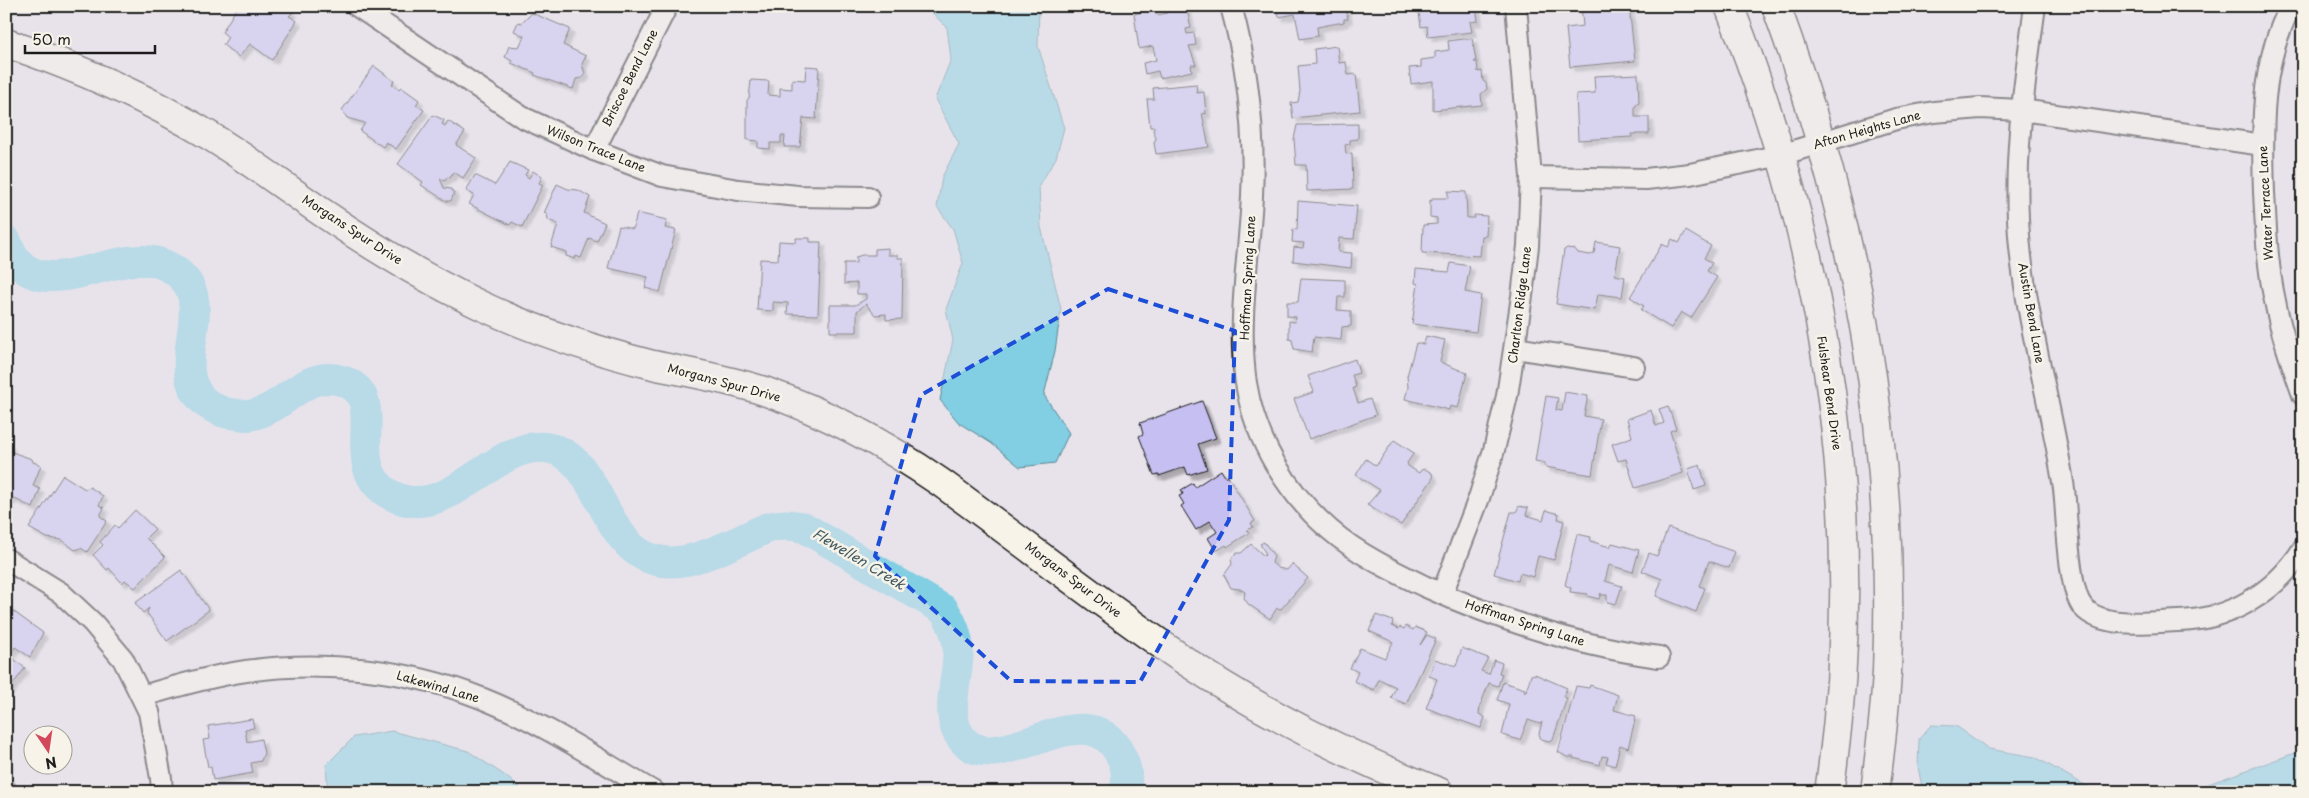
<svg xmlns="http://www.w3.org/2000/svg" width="2309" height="798" font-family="'Playpen Sans',sans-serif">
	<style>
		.water { fill: #82cee2; stroke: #598793 }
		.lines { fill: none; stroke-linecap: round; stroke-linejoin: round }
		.river { stroke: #82cee2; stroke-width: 31 }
		.building { fill: #c6bff1; stroke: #1c1c1c; filter: url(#shadow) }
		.street-casing { stroke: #1c1c1c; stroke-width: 24 }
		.secondary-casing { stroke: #1c1c1c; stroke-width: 31 }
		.street { stroke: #f7f3e8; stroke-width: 20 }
		.secondary { stroke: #f7f3e8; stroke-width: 28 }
		.marked { fill: none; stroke: #1d4ed8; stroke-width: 4; stroke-dasharray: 10 6; stroke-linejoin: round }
		.labels { text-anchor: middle; stroke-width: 5; stroke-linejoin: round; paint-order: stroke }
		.street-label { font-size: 12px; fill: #1c1c1c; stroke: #f7f3e8 }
		.water-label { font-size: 14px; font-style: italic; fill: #405a61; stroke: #f7f3e8 }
	</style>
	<defs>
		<filter id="shadow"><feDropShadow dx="4.5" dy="4.5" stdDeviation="1" flood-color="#0004"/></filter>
	</defs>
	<rect width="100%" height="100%" fill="#e8e3eb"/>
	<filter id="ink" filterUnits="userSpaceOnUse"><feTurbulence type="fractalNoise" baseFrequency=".02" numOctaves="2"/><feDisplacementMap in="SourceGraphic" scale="10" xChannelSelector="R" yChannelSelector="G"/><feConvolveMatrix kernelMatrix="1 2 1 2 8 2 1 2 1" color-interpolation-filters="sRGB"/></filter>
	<g filter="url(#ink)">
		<g class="water">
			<path d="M926 6H1039L1038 46 1064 128 1056 158 1039 186 1041 227 1061 309 1055 351 1044 395 1069 433 1055 463 1020 467 991 443 959 423 940 400 953 340 946 309 963 263 953 229 937 207 942 177 959 144 935 99 951 59 947 28Z"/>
			<path d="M1931 725 1956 726 1989 749 2035 757 2090 788 2142 792H1923L1918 767 1919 739Z"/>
			<path d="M392 731 468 751 507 777 524 792H328L326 765 354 737Z"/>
			<path d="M2303 751V792H2186L2289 755Z"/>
		</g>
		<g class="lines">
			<path class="river" d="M6 241C9 247 12 255 16 260 50 304 121 244 165 265 230 296 160 365 206 403 214 409 226 414 235 414 240 415 247 416 251 415 286 409 305 368 343 381 393 398 338 466 391 495 449 526 493 439 548 448 609 457 600 579 688 560 715 554 742 539 767 528 781 524 791 524 805 528L944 610C952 622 957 633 958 648 960 678 940 719 966 743 1005 777 1087 687 1121 756 1127 768 1129 779 1124 792"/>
		</g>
		<g class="building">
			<path d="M238 6H284L293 12 289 16 297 21 272 60 250 44 239 57 223 45 228 37 222 32Z"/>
			<path d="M1165 6H1185L1187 10 1191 28 1186 29 1187 34 1194 33 1196 45 1189 46 1196 65H1191L1192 71 1160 78 1158 71 1145 74 1143 63 1156 60 1153 46 1139 49 1134 14 1153 9 1157 15 1167 13Z"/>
			<path d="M1277 6H1345L1348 19H1344V22L1317 27 1318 36 1300 39 1295 14 1279 17Z"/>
			<path d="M1418 6H1476L1478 21 1470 22 1472 32 1428 37 1427 26 1421 27Z"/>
			<path d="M1581 6H1629L1635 61 1570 67 1566 28 1583 26Z"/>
			<path d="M532 13 570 29 563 45 586 56 582 64 585 74 582 78 576 79 573 89 534 75 535 73 511 63 512 61 505 57 509 46 519 47 524 36 514 31 518 22 522 23Z"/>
			<path d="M1472 38 1476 61 1474 62H1477L1478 72 1482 71 1483 81 1486 83 1487 89 1481 94 1482 105 1433 110V81L1411 84 1409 68 1421 67V60L1435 58V52L1449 50 1448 41Z"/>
			<path d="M1337 46 1339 63 1346 62 1348 75 1356 74 1360 111 1293 118 1291 103 1298 102 1300 91 1298 66 1315 64 1314 49Z"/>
			<path d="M374 66 394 81 392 84 399 89 401 87 419 100 416 105 424 110 396 149 386 142 383 147 360 131 365 123 347 118 342 110Z"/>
			<path d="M806 66 819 67 816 119 803 118 800 147H784L785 136H781V143H770V149L758 148V141L747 140V100L749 98 751 80 769 81 768 95 780 96V88L792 89V79L805 80Z"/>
			<path d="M1638 74 1639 103 1635 106V117H1649V134H1632V137L1578 140 1576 94 1595 93 1594 76Z"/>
			<path d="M1196 84 1197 93 1204 92 1206 114 1202 113 1209 147 1156 154 1154 143 1156 138 1153 130 1155 127H1150L1147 99H1154L1153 88Z"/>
			<path d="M433 115 444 120 442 124 445 126 448 121 465 132 456 145 476 158 463 178 454 172 450 178 447 177 445 181 440 178 444 188 451 189 454 193 451 201H446L421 185 423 182 398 164Z"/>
			<path d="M1358 124V139L1350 140V144L1345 145 1346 154 1352 153 1353 189 1307 191 1306 165H1296L1294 139 1297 125Z"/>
			<path d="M510 162 528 170 525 175 529 178 533 171 542 177 539 183 543 185 522 227 512 222 510 225 469 204 474 195 466 191 475 175 495 185Z"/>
			<path d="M557 184 568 189 578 190 590 197 584 213 605 223 597 241 589 238 581 258 576 256 575 259 566 256V252L551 247 558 224 548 220 547 214 544 213Z"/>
			<path d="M1448 191 1466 192 1467 218H1474V215L1487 216 1486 236H1482L1480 256 1422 253 1423 225 1437 224V218L1430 217V200L1432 201V198H1448Z"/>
			<path d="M1298 201 1357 206 1354 239 1339 238 1338 252 1352 253 1351 268 1293 261 1294 247 1303 248 1304 243 1292 242 1293 229 1297 230Z"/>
			<path d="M637 213 667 220 665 228 676 230 660 292 645 288 648 277 608 268 619 226 633 229Z"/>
			<path d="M1686 231 1711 246 1704 258 1712 263 1707 271 1717 277 1691 318 1681 312 1671 328 1641 310 1644 306 1630 297 1662 244 1668 247 1672 239 1679 243Z"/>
			<path d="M796 238H810V242H821L818 315 787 314 788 303 773 302V311L757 310 760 259 778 260 779 241 796 242Z"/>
			<path d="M1596 242 1620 246 1615 275 1625 277 1622 297 1598 294 1595 310 1556 304 1564 250 1567 248 1575 249 1578 253 1590 255 1594 253Z"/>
			<path d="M888 248V255H898V258H903L902 319 886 320V314L875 315 866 304 857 311V332H830V305H855L866 299V294H857V283L844 284V263H856V257L862 255H875V249Z"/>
			<path d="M1451 263 1470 266 1465 292 1481 295 1476 332 1412 324 1418 284 1415 283 1416 269 1449 272Z"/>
			<path d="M1301 278 1345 280V297H1338L1337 310 1351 311V326L1342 327 1341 340 1314 337 1312 352 1294 349 1292 340 1289 339V321L1295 322 1296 317 1287 316V302H1298Z"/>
			<path d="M1426 336 1445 340 1440 362 1467 373 1458 408 1450 406 1449 410 1405 399 1408 387 1407 376 1416 343 1424 344Z"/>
			<path d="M1355 359 1359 373 1352 375 1356 387 1353 388 1358 403 1370 399 1376 415 1309 439 1294 399 1314 392 1308 376Z"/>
			<path d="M1565 392 1588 396 1584 416 1601 419 1592 475 1545 467V463L1535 461 1546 396 1558 398 1556 410 1562 411Z"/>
			<path d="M1202 401 1216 438 1198 444 1207 469 1188 475 1185 467 1159 476V474L1154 475 1139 436 1143 434 1140 423Z"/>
			<path d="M1668 406 1676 429 1670 431 1683 473 1635 488 1626 459 1618 461 1612 444 1632 437 1627 419 1651 410 1656 426 1664 423 1659 409Z"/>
			<path d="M1394 440 1414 453 1407 463 1408 466 1419 473 1421 470 1425 469 1432 473 1433 478 1401 525 1367 505 1380 490 1356 475 1366 459 1376 466Z"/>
			<path d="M6 444 11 446 9 451 32 459 33 462 41 465 33 486 40 489 33 508 13 498 11 500 6 499Z"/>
			<path d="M1700 465 1706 486 1694 490 1688 469Z"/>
			<path d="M1221 470 1226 478 1228 476 1255 521 1251 523 1253 527 1247 530 1249 533 1227 547 1226 545 1216 551 1208 538 1217 532 1210 521 1196 530 1181 506 1184 504 1179 496 1183 494 1181 490 1193 483 1195 487Z"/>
			<path d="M63 475 85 489 90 487 103 496 99 505 104 508 100 516 107 521 87 552 81 548 75 550 62 540 47 538 29 528Z"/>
			<path d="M1519 506 1528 508 1526 515 1543 520 1546 510 1559 514 1558 519 1564 521 1554 560 1538 556 1533 577 1520 573 1518 581 1494 574 1511 512H1516Z"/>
			<path d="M135 510 155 529 146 538 165 557 135 588 125 580 122 583 109 568 107 570 93 555 103 545 100 542 115 525 118 528Z"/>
			<path d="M1668 528 1735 552 1729 568 1709 561 1699 586 1705 588 1696 612 1656 596 1662 579 1642 571 1649 553 1657 556Z"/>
			<path d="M1577 534 1591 537 1590 541 1610 547 1612 543 1639 550 1633 572 1609 565 1605 581 1622 586 1616 604 1607 602V595H1601V593L1599 599 1587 596 1588 594 1570 592 1571 588 1565 585Z"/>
			<path d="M1264 542 1274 556 1272 563 1278 568 1287 570 1292 564 1308 578 1281 609 1277 608 1270 619 1248 604 1244 598 1245 592 1240 589 1231 588 1224 575 1232 564 1231 559 1237 553H1241L1251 544 1264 556 1266 554 1260 544Z"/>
			<path d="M181 570 209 610 167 641 147 613 149 608 143 613 135 603Z"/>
			<path d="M6 606 43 633 30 657 15 647 10 656 25 668 8 691 6 690Z"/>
			<path d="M1376 615 1393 621 1392 626 1399 629 1400 627 1404 629 1406 626 1413 630 1415 627 1427 632 1420 645 1427 635 1436 639 1406 704 1391 698 1396 687 1379 679 1374 690 1354 681 1358 672 1350 668 1360 648 1385 658 1393 642 1369 631Z"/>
			<path d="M1462 648 1488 658 1481 671 1489 674 1494 660 1502 663 1499 673 1502 674 1498 686 1489 683 1480 706 1479 714 1485 717 1481 728 1426 708 1437 679 1429 676 1435 659 1456 666Z"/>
			<path d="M1535 674 1567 688 1563 697 1567 698 1553 739 1549 741 1541 739 1539 734 1542 722 1540 724 1528 720 1520 740 1502 735 1509 704 1497 700 1503 682 1525 689 1524 691H1526L1531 675Z"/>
			<path d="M1590 685 1618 695 1614 710 1636 716 1628 748 1620 745 1615 766 1606 763 1608 757 1602 756 1600 765 1573 758 1574 757H1567L1558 752 1576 686 1589 688Z"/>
			<path d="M252 719 254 728 245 729 247 742 261 739 264 753 261 761 251 763 253 773 213 780 211 767H208L203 740 210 739 208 726Z"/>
			<rect x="6" y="783" width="9" height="9"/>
			<path d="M213 786H258V790L278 792H213Z"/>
		</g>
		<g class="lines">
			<g class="street-casing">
				<g id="street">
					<path d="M357 6 522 117 594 150 662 176 738 190 798 196 868 197"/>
					<path d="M1231 6C1248 68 1255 132 1252 196 1249 257 1237 322 1246 383 1255 440 1287 493 1330 530 1358 554 1391 570 1424 586 1499 620 1578 646 1659 657"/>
					<path d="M2035 6C2024 86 2012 166 2020 247 2028 329 2052 408 2064 489 2067 514 2068 591 2083 607 2102 629 2150 622 2178 621 2230 620 2275 593 2303 549"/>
					<path d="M2291 6C2260 63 2262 130 2264 192 2266 228 2267 265 2275 301 2281 333 2292 364 2303 395"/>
					<path d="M594 150 667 6"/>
					<path d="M1531 177 1646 179 1690 174 1781 155 1896 119 1934 112 1980 108 2021 110 2263 145"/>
					<path d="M1515 348 1634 367"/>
					<path d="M6 559 61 593 93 623 123 659 149 712 161 778 162 792"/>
					<path d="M1442 594 1479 498 1494 450 1507 396 1522 296 1528 246 1531 177 1516 6"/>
					<path d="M143 696C176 686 211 676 246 671 323 660 408 669 481 698 542 722 597 759 654 792"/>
				</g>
			</g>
			<g class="secondary-casing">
				<g id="secondary">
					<path d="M1729 6C1828 253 1869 528 1829 792"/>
					<path d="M1776 6C1857 227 1896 436 1887 672 1885 712 1880 752 1875 792"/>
					<path d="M6 43C77 67 147 98 210 136 249 160 285 187 323 213 373 247 425 279 480 305 535 331 594 350 653 365 690 373 728 379 764 391 828 413 885 444 940 482 1022 541 1101 604 1184 660 1259 711 1355 759 1439 792"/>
				</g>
			</g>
			<use href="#street" class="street"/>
			<use href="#secondary" class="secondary"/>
		</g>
	</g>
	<path d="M0 0H2309V798H0ZM1108 289 1235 331 1229 520 1140 682 1011 681 875 556 921 395Z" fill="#e8e3eb" fill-opacity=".55" fill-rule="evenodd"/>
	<path class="marked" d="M1108 289 1235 331 1229 520 1140 682 1011 681 875 556 921 395Z"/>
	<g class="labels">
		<g class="street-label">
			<text transform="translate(630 78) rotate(-63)" y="4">Briscoe Bend Lane</text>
			<text transform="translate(1867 130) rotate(-16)" y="4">Afton Heights Lane</text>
			<text transform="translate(596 149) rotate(22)" y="4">Wilson Trace Lane</text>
			<text transform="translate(2266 203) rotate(-93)" y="4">Water Terrace Lane</text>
			<text transform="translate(352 230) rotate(33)" y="4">Morgans Spur Drive</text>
			<text transform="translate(1248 278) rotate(-87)" y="4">Hoffman Spring Lane</text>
			<text transform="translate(1520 305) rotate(-83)" y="4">Charlton Ridge Lane</text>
			<text transform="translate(2031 313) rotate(80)" y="4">Austin Bend Lane</text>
			<text transform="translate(724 383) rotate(15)" y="4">Morgans Spur Drive</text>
			<text transform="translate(1829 393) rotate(82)" y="4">Fulshear Bend Drive</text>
			<text transform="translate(1073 580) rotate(37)" y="4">Morgans Spur Drive</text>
			<text transform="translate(1525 623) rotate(18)" y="4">Hoffman Spring Lane</text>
			<text transform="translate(438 687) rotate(16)" y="4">Lakewind Lane</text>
		</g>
		<g class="water-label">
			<text transform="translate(859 559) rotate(31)" y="5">Flewellen Creek</text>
		</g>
	</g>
	<rect width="2309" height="798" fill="none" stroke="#f7f3e8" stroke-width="25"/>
	<rect x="12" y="12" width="2284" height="773" fill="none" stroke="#1c1c1c" stroke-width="2" filter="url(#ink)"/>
	<g transform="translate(48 750) rotate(167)"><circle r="24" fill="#f7f3e8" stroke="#9f9d96"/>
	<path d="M0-4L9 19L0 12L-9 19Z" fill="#d1495b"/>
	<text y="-8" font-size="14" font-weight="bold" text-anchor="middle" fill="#1c1c1c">N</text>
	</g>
	<path d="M25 45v8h130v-8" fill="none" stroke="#1c1c1c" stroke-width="2.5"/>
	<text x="32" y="45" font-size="15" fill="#1c1c1c" stroke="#f7f3e8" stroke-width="4" paint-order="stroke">50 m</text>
</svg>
